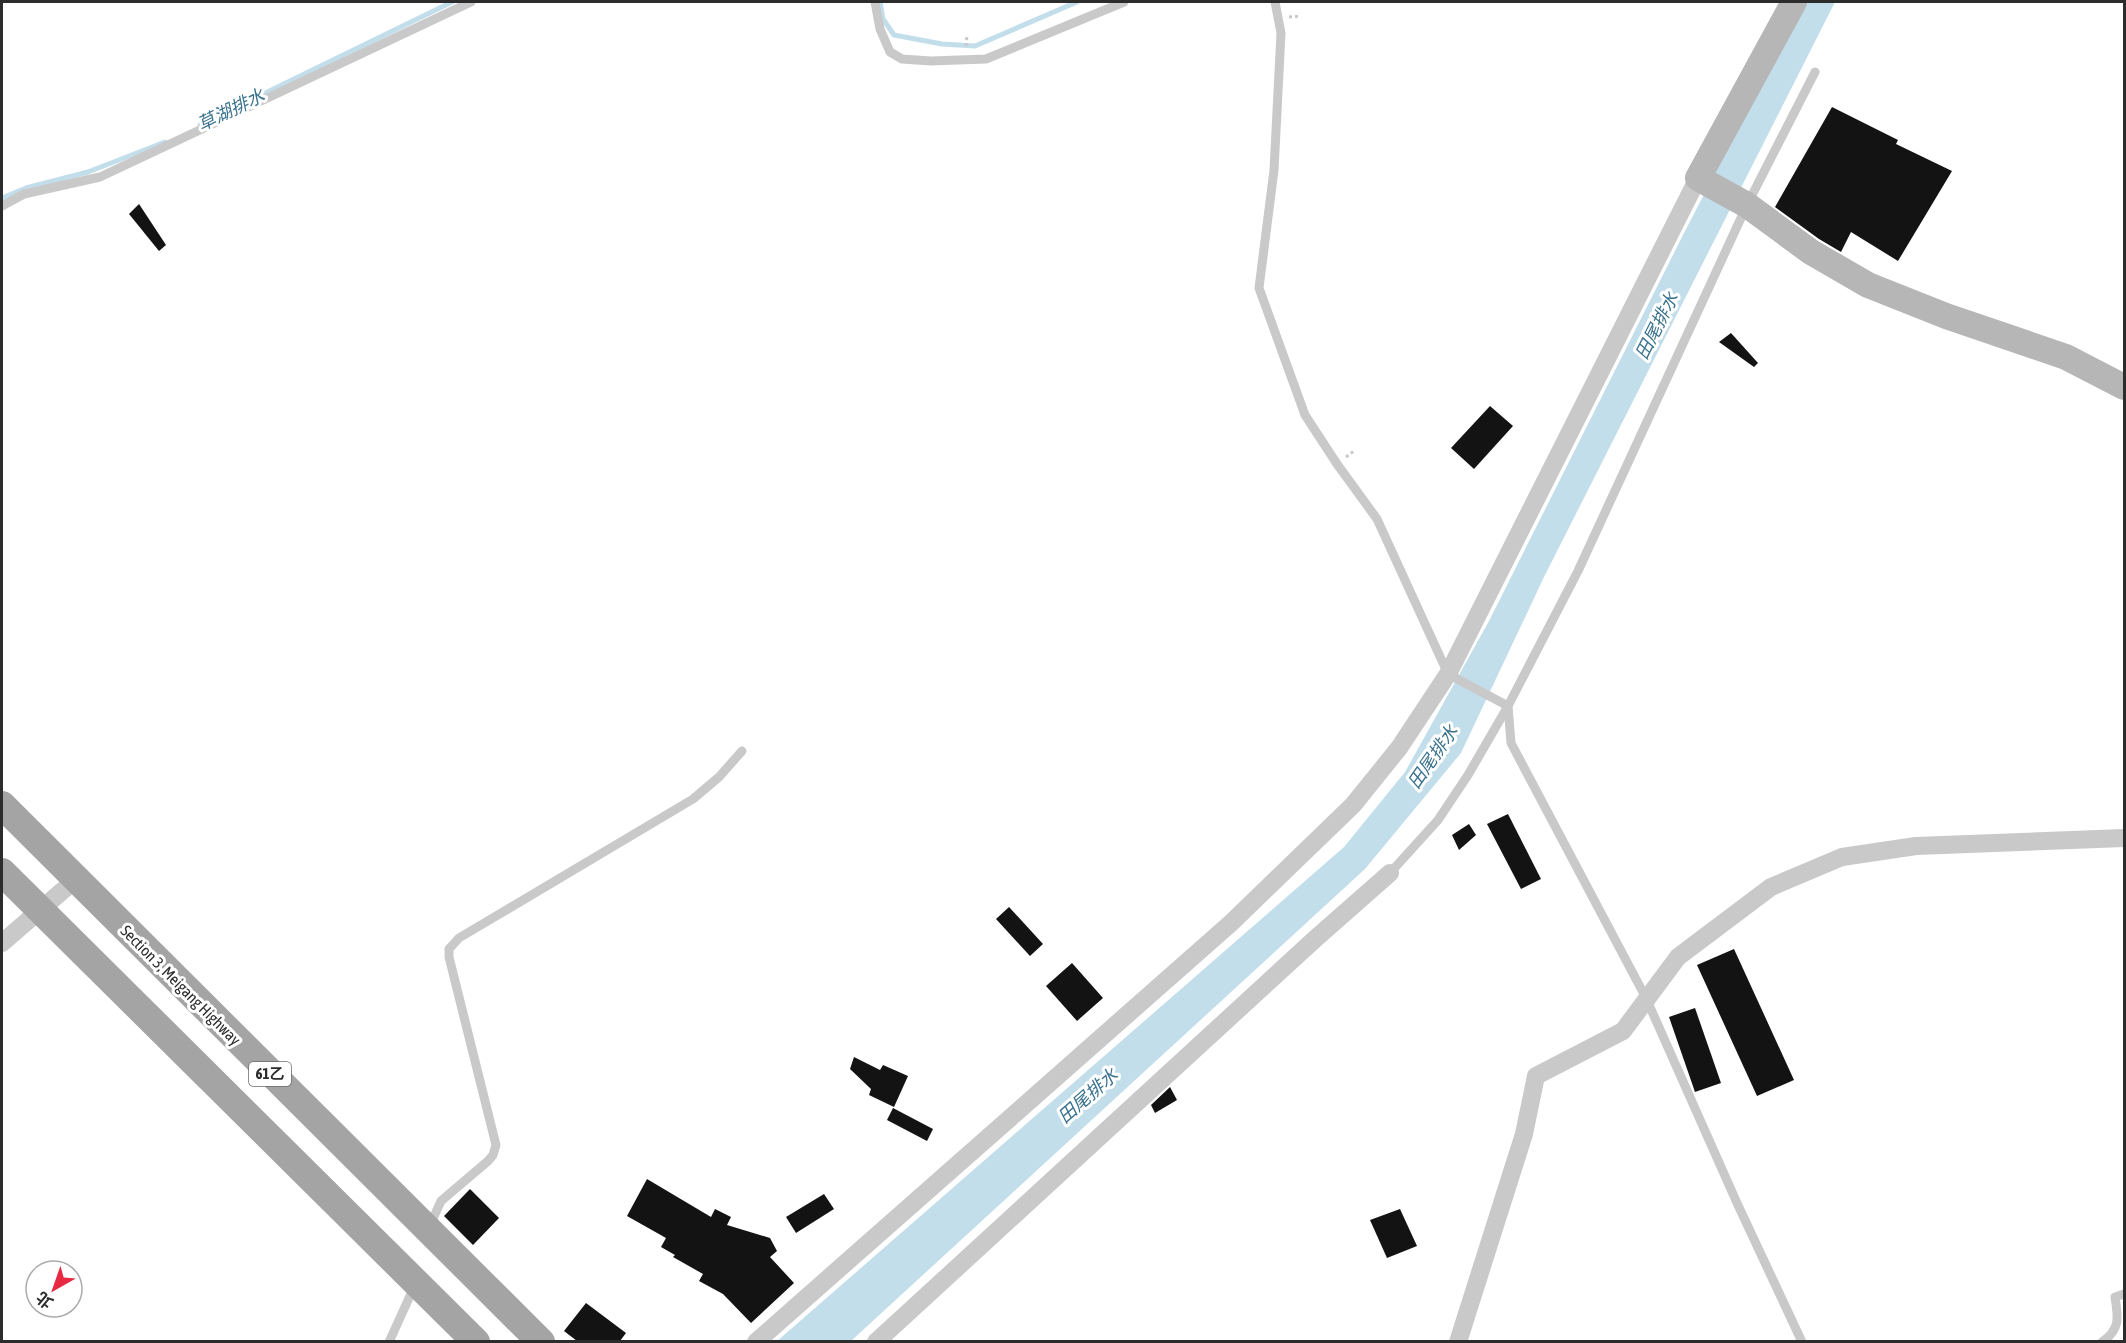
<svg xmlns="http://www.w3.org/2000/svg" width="2126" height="1343" font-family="'Asap Condensed','Noto Sans TC',sans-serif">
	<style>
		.water { fill: #c3deeb }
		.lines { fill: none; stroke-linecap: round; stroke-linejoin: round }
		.stream { stroke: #c3deeb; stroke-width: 5 }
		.building { fill: #131313 }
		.path { stroke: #c9c9c9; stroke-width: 3; stroke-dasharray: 3 3; stroke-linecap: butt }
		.lane { stroke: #c9c9c9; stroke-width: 9 }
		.street { stroke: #c9c9c9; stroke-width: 18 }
		.secondary { stroke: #b6b6b6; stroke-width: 26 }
		.primary { stroke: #a4a4a4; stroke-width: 28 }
		.labels { text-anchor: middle; stroke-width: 6; stroke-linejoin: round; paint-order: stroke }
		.shield { fill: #fff; stroke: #6b6b6b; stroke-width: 1.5 }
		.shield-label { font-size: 15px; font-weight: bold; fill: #2c2c2c }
		.street-label { font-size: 16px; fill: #2c2c2c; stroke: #fff }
		.water-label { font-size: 18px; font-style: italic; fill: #3a728e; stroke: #fff }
	</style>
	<rect width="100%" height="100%" fill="#fff"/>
	<path class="water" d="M1804 2H1835L1544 577 1461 753 1365 869 851 1341 776 1342 1344 847 1405 772 1489 621 1685 231Z"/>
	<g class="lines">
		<g class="stream">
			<path d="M880 2 883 19 894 35 942 44 975 46 1077 2"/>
			<path d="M200 125 452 2"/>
			<path d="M2 198 26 188 88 172 165 142"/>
		</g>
	</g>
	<g class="building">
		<path d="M1832 107 1898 140 1896 144 1952 171 1898 261 1851 232 1841 252 1819 239 1775 207Z"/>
		<path d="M139 204 166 245 159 251 129 214Z"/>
		<path d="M1731 333 1758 363 1754 367 1719 342Z"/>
		<path d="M1490 406 1513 426 1474 469 1451 448Z"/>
		<path d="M1508 814 1541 879 1521 889 1487 824Z"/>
		<path d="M1469 824 1476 835 1459 850 1452 835Z"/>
		<path d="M1009 907 1043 944 1030 956 996 919Z"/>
		<path d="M1734 949 1794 1080 1757 1096 1697 965Z"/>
		<path d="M1072 963 1103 998 1077 1021 1046 986Z"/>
		<path d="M1695 1008 1721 1083 1695 1092 1669 1017Z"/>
		<path d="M854 1057 880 1070 883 1065 908 1076 894 1107 869 1095 871 1089 850 1069Z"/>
		<path d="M1170 1087 1177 1100 1155 1113 1151 1105Z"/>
		<path d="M893 1108 933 1129 927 1141 887 1120Z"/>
		<path d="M647 1179 711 1217 715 1209 731 1217 727 1225 770 1238 777 1251 770 1257 794 1283 751 1323 723 1294 699 1281 703 1274 673 1257 675 1255 661 1247 666 1238 627 1216Z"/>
		<path d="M470 1189 499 1218 473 1245 444 1216Z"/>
		<path d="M824 1194 834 1209 796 1233 786 1217Z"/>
		<path d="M1400 1209 1417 1246 1387 1258 1370 1220Z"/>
		<path d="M586 1303 626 1333 620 1341H577L564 1331Z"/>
	</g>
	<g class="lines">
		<g class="path">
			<path d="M1289 17 1301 16"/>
			<path d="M966 46 967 35"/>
			<path d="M1346 457 1354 451"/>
		</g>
		<g class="lane">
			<path d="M875 2 880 29 890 52 902 59 931 61 986 59 1124 2"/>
			<path d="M1275 2 1281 33 1274 170 1259 288 1305 415 1337 464 1377 519 1448 674 1508 706 1511 743 1646 998 1737 1203 1802 1342"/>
			<path d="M2 206 24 194 100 177 471 2"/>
			<path d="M1390 873 1438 820 1468 775 1508 706 1578 571 1747 205 1815 72"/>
			<path d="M430 1225 441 1201 488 1161 493 1155 496 1145 449 957V949L459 938 693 799 719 777 742 751"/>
			<path d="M389 1342 414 1287"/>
			<path d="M2102 1342C2121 1329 2118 1317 2115 1297L2124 1294"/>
		</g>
		<g class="street">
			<path d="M2 943 75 880"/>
			<path d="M756 1342 1231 923 1353 805 1399 748 1448 674 1698 178"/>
			<path d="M876 1342 1315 939 1390 873"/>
			<path d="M1458 1342 1524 1134 1536 1076 1623 1031 1678 957 1771 887 1842 857 1916 846 2124 838"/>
		</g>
		<path class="secondary" d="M1794 2 1698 178 1747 205 1811 252 1868 285 1946 316 2066 357 2124 387"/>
		<g class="primary">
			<path d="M2 805 541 1342"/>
			<path d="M2 872 476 1342"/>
		</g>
	</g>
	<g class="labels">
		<rect class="shield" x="249" y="1062" width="42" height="24" rx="4.5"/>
		<g class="shield-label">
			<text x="270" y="1079">61乙</text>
		</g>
		<g class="street-label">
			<text transform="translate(181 985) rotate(45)" y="6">Section 3, Meigang Highway</text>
		</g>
		<g class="water-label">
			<text transform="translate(231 110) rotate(-26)" y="6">草湖排水</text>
			<text transform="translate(1657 326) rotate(-63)" y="6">田尾排水</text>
			<text transform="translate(1433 757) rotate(-55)" y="6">田尾排水</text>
			<text transform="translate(1088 1096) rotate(-41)" y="6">田尾排水</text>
		</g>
	</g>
	<rect width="2126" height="1343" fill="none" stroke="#2c2c2c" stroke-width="6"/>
	<g transform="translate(54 1289) rotate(220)"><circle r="28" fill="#ffffff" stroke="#ababab" stroke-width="1.5"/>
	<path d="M0-4.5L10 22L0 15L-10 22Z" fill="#e72942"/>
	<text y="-9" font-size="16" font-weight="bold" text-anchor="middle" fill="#2c2c2c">北</text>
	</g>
</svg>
